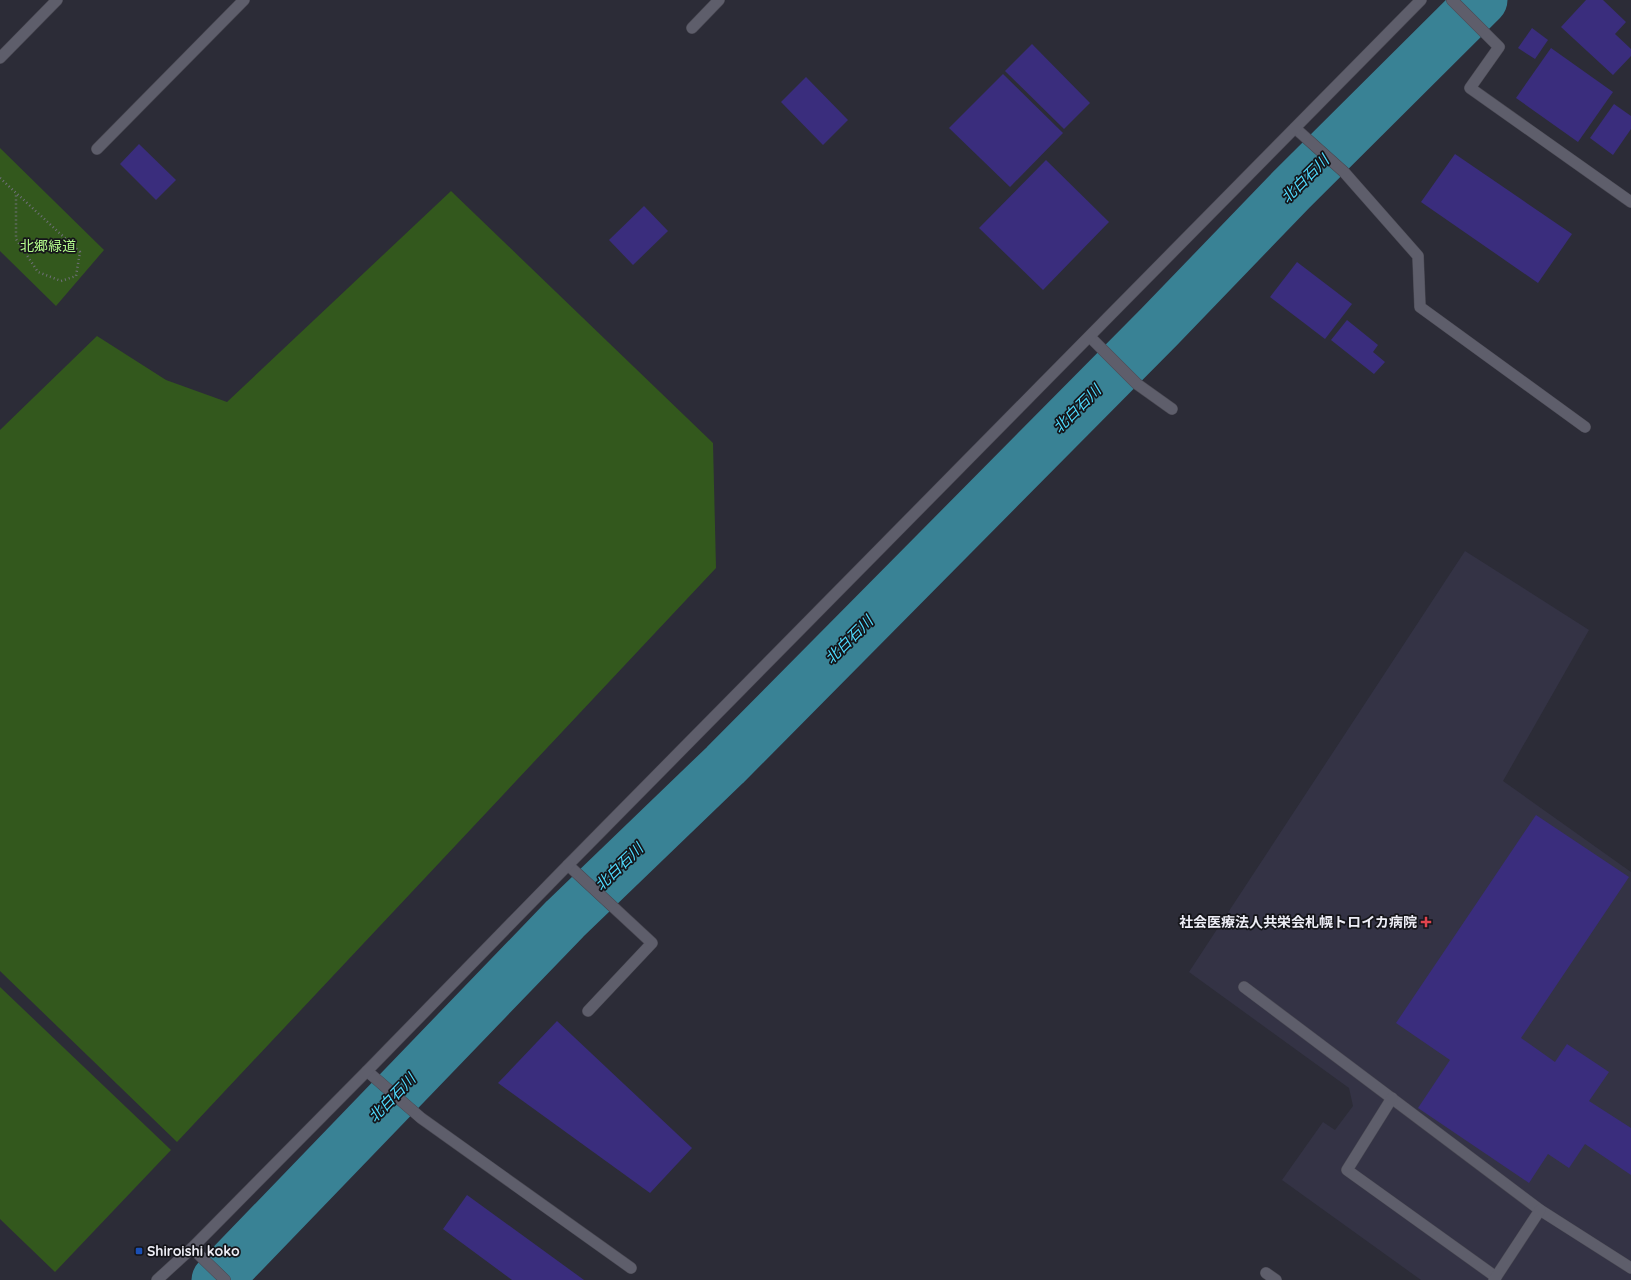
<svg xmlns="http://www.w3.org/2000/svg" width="1631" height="1280" font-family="Quicksand,'Noto Sans JP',sans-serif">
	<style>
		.built { fill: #343345 }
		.green { fill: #33581d }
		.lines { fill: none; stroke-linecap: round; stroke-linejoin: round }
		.river { stroke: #398295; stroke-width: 51 }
		.building { fill: #3a2d7d }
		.service-casing { stroke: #494852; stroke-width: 12 }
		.tertiary-casing { stroke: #494852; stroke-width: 12 }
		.path { stroke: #70707a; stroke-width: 2.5; stroke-dasharray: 1 3; stroke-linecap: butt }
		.service { stroke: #5e5e6b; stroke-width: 11 }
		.tertiary { stroke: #5e5e6b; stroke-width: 11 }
		.health-dot { fill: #e0444e; stroke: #15151a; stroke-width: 1.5 }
		.transit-dot { fill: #1a4fb4; stroke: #15151a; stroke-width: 1.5 }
		.labels { text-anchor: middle; stroke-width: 3.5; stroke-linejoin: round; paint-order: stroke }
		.park-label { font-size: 14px; fill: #b3fa8c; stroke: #15151a }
		.poi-label { font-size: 14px; font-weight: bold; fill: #ededf5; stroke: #15151a; text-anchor: end }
		.water-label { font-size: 15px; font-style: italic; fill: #4fdcff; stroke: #15151a }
	</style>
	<rect width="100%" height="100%" fill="#2c2c37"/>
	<path class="built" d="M1465 551 1589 630 1503 781 1631 872V1280H1421L1282 1180 1323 1122 1335 1130 1353 1106 1349 1088 1189 972Z"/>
	<g class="green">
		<path d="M0 148 104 250 56 306 0 251Z"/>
		<path d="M451 191 713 443 716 568 177 1142 0 971V430L97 336 166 380 227 402Z"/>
		<path d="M0 987 171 1150 55 1272 0 1219Z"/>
	</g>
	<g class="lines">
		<path class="river" d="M217 1280 565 919 725 765 1159 327 1291 190 1482 0"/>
	</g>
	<g class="building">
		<path d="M1586 0H1603L1626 22 1615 34 1631 49V56L1613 75 1561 27Z"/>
		<path d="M1532 28 1548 40 1535 59 1518 48Z"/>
		<path d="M1032 44 1090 103 1064 129 1005 71Z"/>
		<path d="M1551 48 1613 92 1578 142 1516 98Z"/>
		<path d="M1003 74 1063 133 1010 187 949 128Z"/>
		<path d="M806 77 848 120 823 145 781 102Z"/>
		<path d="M1614 104 1631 116V129L1613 155 1590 138Z"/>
		<path d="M139 144 176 180 156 200 120 164Z"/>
		<path d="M1455 154 1572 234 1538 283 1421 202Z"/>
		<path d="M1046 160 1109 222 1043 290 979 228Z"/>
		<path d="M644 206 668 231 633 265 609 240Z"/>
		<path d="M1297 262 1352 304 1325 339 1270 297Z"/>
		<path d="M1347 320 1378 345 1373 352 1385 362 1374 374 1331 340Z"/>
		<path d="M1536 815 1629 877 1521 1038 1555 1062 1567 1044 1609 1072 1589 1101 1631 1128V1175L1585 1144 1569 1168 1548 1154 1529 1183 1418 1108 1450 1060 1396 1023Z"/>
		<path d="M557 1021 692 1148 650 1193 498 1083Z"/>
		<path d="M467 1195 584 1280H512L443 1229Z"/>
	</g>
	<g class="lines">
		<g class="service-casing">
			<g id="service">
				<path d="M1452 0 1499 47 1470 88 1631 202"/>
				<path d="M692 28 719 0"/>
				<path d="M0 58 57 0"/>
				<path d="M1295 128 1344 172 1418 256 1420 307 1585 427"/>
				<path d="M97 149 244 0"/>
				<path d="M1090 337 1137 384 1172 409"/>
				<path d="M568 865 652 943 588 1011"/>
				<path d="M1244 987 1540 1210 1631 1268"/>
				<path d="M367 1071 421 1118 631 1268"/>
				<path d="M1392 1098 1347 1170 1496 1277"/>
				<path d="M192 1248 225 1280"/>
				<path d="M1266 1273 1276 1280"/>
				<path d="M1494 1280 1540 1210"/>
			</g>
		</g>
		<g class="tertiary-casing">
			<path id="tertiary" d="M157 1280 192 1248 367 1071 568 865 1421 0"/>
		</g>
		<path class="path" d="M0 178 80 252 76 276 61 281 38 272 16 239V193"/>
		<use href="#service" class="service"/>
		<use href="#tertiary" class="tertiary"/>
	</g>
	<path class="health-dot" d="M1424 916h4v4h4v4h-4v4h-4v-4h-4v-4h4z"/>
	<rect class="transit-dot" x="135" y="1247" width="8" height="8" rx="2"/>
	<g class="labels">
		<g class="park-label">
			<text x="48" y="251">北郷緑道</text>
		</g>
		<g class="poi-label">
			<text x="1417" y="927">社会医療法人共栄会札幌トロイカ病院</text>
			<text x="147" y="1256" text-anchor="start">Shiroishi koko</text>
		</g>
		<g class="water-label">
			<text transform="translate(1305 179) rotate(-45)" y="5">北白石川</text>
			<text transform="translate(1077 409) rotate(-45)" y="5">北白石川</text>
			<text transform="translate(849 640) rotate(-45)" y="5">北白石川</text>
			<text transform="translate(619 867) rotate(-44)" y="5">北白石川</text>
			<text transform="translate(392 1098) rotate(-46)" y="5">北白石川</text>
		</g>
	</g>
</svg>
